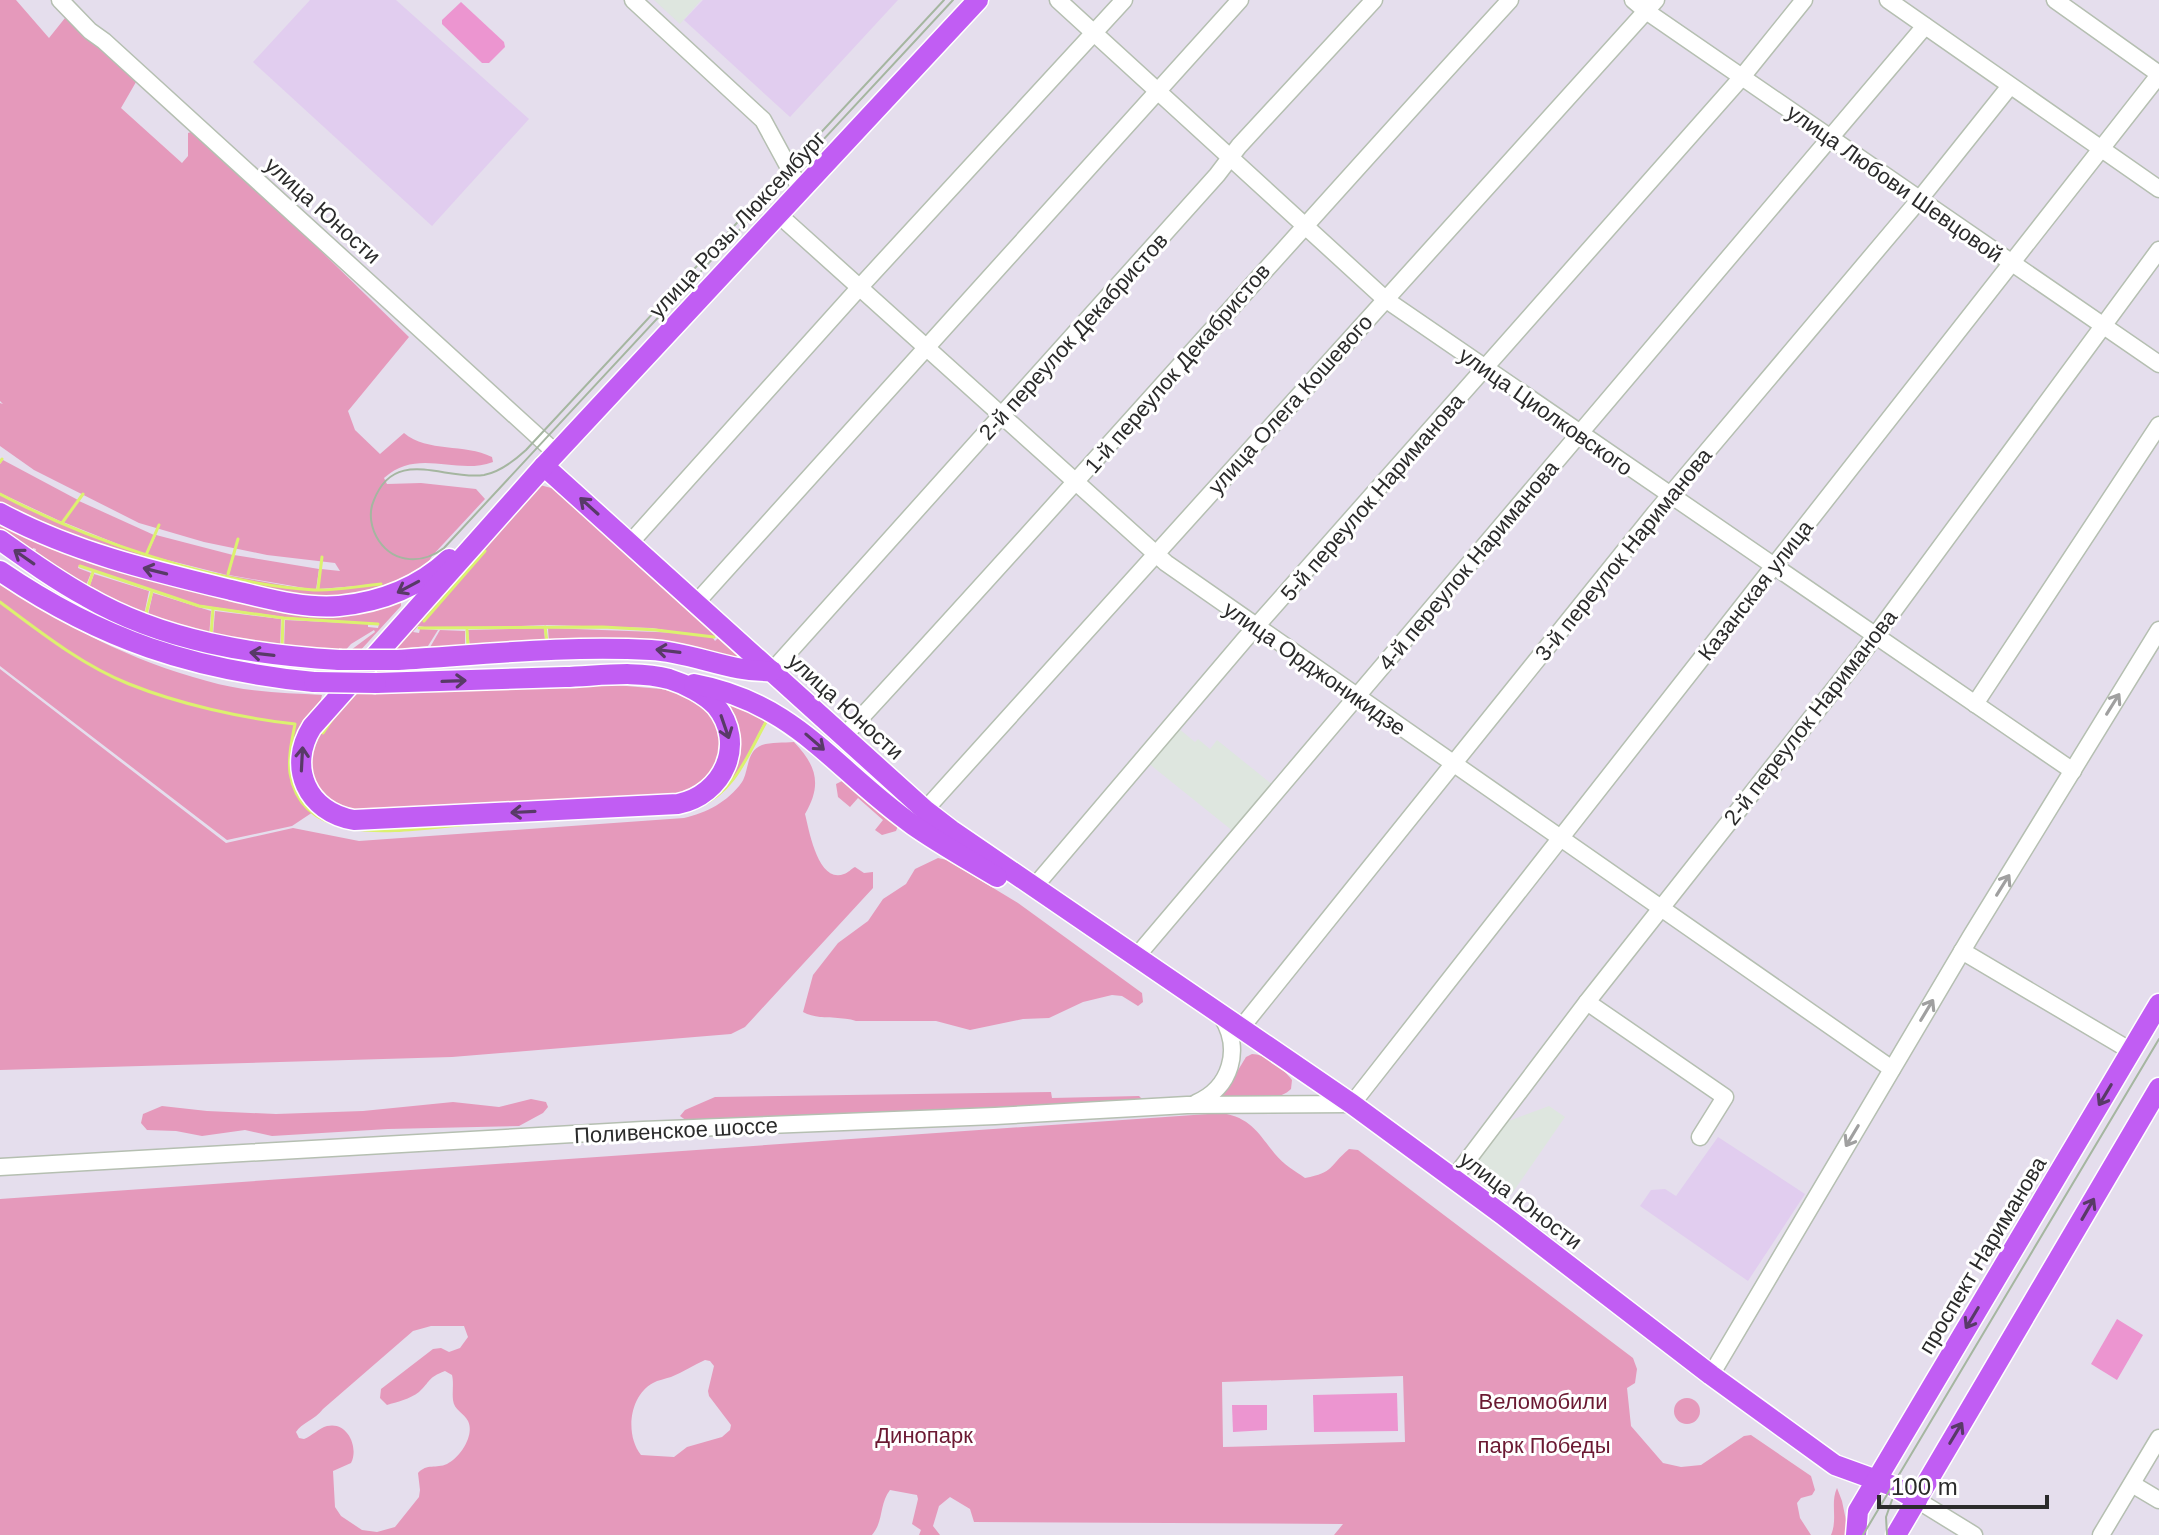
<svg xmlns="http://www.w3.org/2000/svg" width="2159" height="1535" font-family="Helvetica,sans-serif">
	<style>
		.industrial { fill: #dee6df }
		.education { fill: #e1cdef }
		.green { fill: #e599bb; fill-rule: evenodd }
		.pitch { fill: #ec95d0 }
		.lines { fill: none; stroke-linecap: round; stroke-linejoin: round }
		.stream { stroke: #dcf16f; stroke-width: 3 }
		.minor-casing { stroke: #b5bfb1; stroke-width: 19 }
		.major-casing { stroke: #fff; stroke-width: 23 }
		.minor { stroke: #fff; stroke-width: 16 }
		.major { stroke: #c15df3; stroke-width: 20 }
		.tram { stroke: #a5b6a0; stroke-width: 2 }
		.major-bridge-casing { stroke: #fff; stroke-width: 23; stroke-linecap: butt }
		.major-bridge { stroke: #c15df3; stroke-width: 20 }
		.oneway { stroke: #583a67 }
		.oneway2 { stroke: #a0a0a0 }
		.labels { text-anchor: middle; stroke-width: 6; stroke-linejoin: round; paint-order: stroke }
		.street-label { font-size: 22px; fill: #2b2b2b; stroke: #fff }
		.park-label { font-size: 22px; fill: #6b1932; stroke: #fff }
	</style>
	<rect width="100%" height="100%" fill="#e5deed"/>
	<g class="industrial">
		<path d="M654 0H701L680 24Z"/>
		<path d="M1178 728 1195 742 1198 739 1210 749 1217 740 1273 785 1234 832 1148 763Z"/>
		<path d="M1549 1106 1565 1117 1511 1195 1470 1168 1503 1123Z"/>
	</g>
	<g class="education">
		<path d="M310 0H396L529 119 432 226 253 62Z"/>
		<path d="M703 0H898L790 117 684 20Z"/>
		<path d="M1718 1137 1805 1194 1748 1281 1640 1206 1651 1190 1665 1189 1676 1196Z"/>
	</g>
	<g class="green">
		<path d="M0 0H16L49 38 69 13 136 82 121 108 182 163 188 156V133L197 130 409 337 348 411 355 430 380 454 404 433C428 453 464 443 492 457L493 462C455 476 419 447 384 478L387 484 421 483 476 489 485 499 432 556 426 566 399 585 324 600 190 574 192 569 316 591 382 584 319 589 321 569 340 571 335 563 267 555 204 542 139 523 34 470 0 446V403L3 404 0 401Z"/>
		<path d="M3 460 78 500 62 522 0 493V464Z"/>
		<path d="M540 485 555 489 717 634 714 637 703 636 713 638 715 641 720 636 738 655 735 658C667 637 619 641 549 643L548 628 682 633 652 628 547 625 438 629 418 626 413 632 419 633 420 629 438 630 428 646 408 648 365 693 615 685 661 689 680 693 701 702 722 731 716 771 683 796 350 814 313 790 307 747Z"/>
		<path d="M0 495C63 525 121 550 188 569L187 573 127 558 0 506Z"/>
		<path d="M79 501 154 535 145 555 63 522Z"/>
		<path d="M0 521 211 592 398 600 401 601V606L358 653H347L375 632 374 630 351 644 343 653 284 650 285 620 368 624V627L378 628 379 624 283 617 199 605 79 565 78 568 91 573 85 588 34 556 36 549 33 548 31 554 0 532Z"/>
		<path d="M156 535 233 555 227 575 147 555Z"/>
		<path d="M234 555 319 569 316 590 229 575Z"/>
		<path d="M94 574 149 591 144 615 89 588Z"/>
		<path d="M0 579C62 626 132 661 207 681 244 692 284 693 322 695 320 709 307 720 302 733 286 771 302 812 343 823 357 826 373 824 387 824L686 805C721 796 745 762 734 725 731 715 722 707 720 697 735 698 752 707 765 716V721C744 760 733 797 686 809L367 829 334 824 313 812 292 826 227 840 0 666Z"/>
		<path d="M153 593 211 611 209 637 148 615Z"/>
		<path d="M215 611 281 619 280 650 213 635Z"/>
		<path d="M544 628 545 640 470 648 468 630Z"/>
		<path d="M440 630 465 631V649H429Z"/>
		<path d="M0 669 226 843 293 828 359 841 684 818C706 813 728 802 742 782 749 771 746 751 762 745 771 742 784 743 794 742 817 766 822 785 805 814 809 830 818 884 844 874 848 873 851 869 855 867L864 873 873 872V888L745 1027 731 1034 452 1057 0 1070Z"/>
		<path d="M846 779 898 826 896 831 882 835 875 830 883 820 858 798 850 807 838 797 836 784Z"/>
		<path d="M938 858 947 860 1018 903 1142 993 1143 1002 1138 1006 1122 996 1112 995 1083 1002 1049 1018 1023 1019 970 1030 936 1021H856C839 1015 819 1021 803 1012L813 975 838 943 868 921 883 899 906 884 915 869Z"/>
		<path d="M1252 1054C1266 1054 1283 1068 1292 1080L1291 1089C1276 1104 1240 1099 1220 1100L1246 1057Z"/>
		<path d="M1051 1092 1052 1098 1139 1096 1143 1100 1142 1102 687 1121 680 1116 685 1110 715 1097Z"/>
		<path d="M531 1099 546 1102 548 1107 543 1113 519 1126 388 1129 272 1136 245 1130 202 1136 176 1131 147 1130 141 1123 143 1114 162 1106 207 1111 276 1114 363 1111 453 1102 499 1107Z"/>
		<path d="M1222 1113C1251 1118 1258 1133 1275 1154 1283 1164 1295 1171 1305 1178 1335 1172 1328 1167 1349 1149L1358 1150 1633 1358 1637 1369 1635 1383 1627 1388 1631 1426 1663 1463 1681 1467 1701 1465 1744 1436 1751 1435 1811 1476 1815 1490 1812 1495 1801 1498 1797 1503 1800 1518 1811 1535H1334L1343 1524 974 1522 970 1509 950 1497 939 1506 933 1526 940 1535H919L921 1530 912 1524 918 1499 917 1495 890 1490C879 1504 884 1521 872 1535H0V1199ZM431 1326H464L468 1337 460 1348 449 1352 441 1348 433 1349 381 1389 380 1398 387 1405C397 1402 410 1399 419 1392 431 1381 427 1378 445 1371L452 1375C454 1383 452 1392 453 1400 454 1410 464 1413 468 1421 475 1435 460 1458 447 1464 436 1469 427 1463 418 1473L420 1490 419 1497 395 1527 377 1532 362 1530 341 1516 335 1507 333 1471 351 1463C359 1448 348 1421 327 1426 319 1428 312 1436 304 1439L299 1438 296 1432C301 1423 315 1420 323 1409L413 1331ZM705 1360 710 1361 714 1366 708 1391 709 1396 731 1425 730 1430 722 1437 687 1447 674 1457 641 1455C625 1435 629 1396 653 1383 658 1380 665 1379 671 1377 683 1372 694 1365 705 1360ZM1403 1376 1405 1442 1223 1447 1222 1382Z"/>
		<circle cx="1687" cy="1411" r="13"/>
		<path d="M1837 1488 1842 1501 1849 1535H1831C1838 1519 1830 1503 1837 1488Z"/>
	</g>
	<g class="pitch">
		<path d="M461 2 504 42 505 47 489 63H482L442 24V20Z"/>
		<path d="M2117 1319 2143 1335 2117 1380 2091 1364Z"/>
		<path d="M1397 1393 1398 1431 1314 1432 1313 1395Z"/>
		<path d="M1232 1405H1267V1430L1233 1432Z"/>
	</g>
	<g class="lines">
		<g class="stream">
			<path d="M0 462 2 459"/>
			<path d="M0 494C89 541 213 583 314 590 336 591 359 586 381 584"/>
			<path d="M62 523 83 494"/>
			<path d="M146 555 159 525"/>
			<path d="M80 566 199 606 283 618 378 624"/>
			<path d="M228 574 238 539"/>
			<path d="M88 587 93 572"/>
			<path d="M318 589 322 557"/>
			<path d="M0 602C40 632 82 665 129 684 179 704 241 718 295 724 292 740 288 757 290 773 303 854 416 827 472 824"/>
			<path d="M146 614 152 591"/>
			<path d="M424 621 485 551"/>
			<path d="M545 627 547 642"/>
			<path d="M419 628 603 627 656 630 714 637"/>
			<path d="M467 630 468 646"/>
			<path d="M211 636 213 609"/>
			<path d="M282 648 283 618"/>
			<path d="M323 733 333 718"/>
			<path d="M698 807C735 792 748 754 766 722"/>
		</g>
		<g class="minor-casing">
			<g id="minor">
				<path d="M60 0 90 31 104 41 556 453"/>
				<path d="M633 0 763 120 801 190"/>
				<path d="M1058 0 1385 299 2073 771"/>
				<path d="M1633 0 1646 11 2159 364"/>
				<path d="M1888 0 2159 189"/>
				<path d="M2055 0 2159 74"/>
				<path d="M779 215 1166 563 1892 1069"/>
				<path d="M630 543 859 288 1124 0"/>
				<path d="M696 603 1240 0"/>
				<path d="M772 671 1217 175 1239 146 1374 0"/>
				<path d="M1975 704 2159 425"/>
				<path d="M844 736C1069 493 1286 244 1510 0"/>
				<path d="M925 810 1656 0"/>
				<path d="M1035 886 1245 639 1742 77 1804 0"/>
				<path d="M1962 951 2131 1051"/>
				<path d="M1136 957 1925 26"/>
				<path d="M1587 1002 1725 1097 1700 1137"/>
				<path d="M1241 1028 1655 513 1919 200 2010 86"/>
				<path d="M1196 1103C1231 1088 1242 1049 1222 1017"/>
				<path d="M0 1167 643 1130 995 1116 1187 1105 1352 1104 2159 75"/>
				<path d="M1454 1178 1587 1002 1861 655 2159 250"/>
				<path d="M1711 1375 1971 936 2159 630"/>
				<path d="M2132 1484 2159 1500"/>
				<path d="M1917 1500 1974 1535"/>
				<path d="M2101 1535 2159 1438"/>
			</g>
		</g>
		<g class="major-casing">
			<g id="major">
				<path d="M544 466 925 810 951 830 1352 1104 1503 1215 1711 1375 1835 1465 1893 1486 1917 1500"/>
				<path d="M0 513C72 552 152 571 231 590 266 598 302 609 339 606 380 602 419 587 449 559"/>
				<path d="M0 540C28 560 56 580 87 597 163 641 253 655 339 660"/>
				<path d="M0 571C101 640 193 670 314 682"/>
				<path d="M397 660C481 655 567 645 651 650 692 652 731 673 772 671"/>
				<path d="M376 683C439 681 502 679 565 677 598 676 637 670 669 679 685 684 705 694 716 706 747 744 723 795 678 804L354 820C307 812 287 767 312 727L544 466 978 0"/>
				<path d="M694 684C796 703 834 769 913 825 940 844 969 860 997 877"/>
				<path d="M1856 1535 1858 1511 2159 1004"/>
				<path d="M1896 1535 2159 1088"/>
			</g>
		</g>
		<use href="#minor" class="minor"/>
		<use href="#major" class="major"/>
		<g class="tram">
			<path d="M944 0 526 450C514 461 500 472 484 475 445 481 395 446 374 500 368 513 371 529 379 541 395 564 423 564 444 548L953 0"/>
			<path d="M1863 1535 2159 1039"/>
			<path d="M1887 1535 1886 1517 1892 1500"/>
		</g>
		<g class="major-bridge-casing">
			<g id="major-bridge">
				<path d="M339 660H397"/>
				<path d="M314 682 376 683"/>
			</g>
		</g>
		<use href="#major-bridge" class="major-bridge"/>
	</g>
	<defs><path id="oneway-shaft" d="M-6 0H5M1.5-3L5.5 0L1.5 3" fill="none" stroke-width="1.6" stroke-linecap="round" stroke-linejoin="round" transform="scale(2)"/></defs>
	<g class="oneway">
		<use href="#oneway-shaft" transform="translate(589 506) rotate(-138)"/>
		<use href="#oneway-shaft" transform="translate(24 557) rotate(-145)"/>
		<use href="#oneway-shaft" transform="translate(155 571) rotate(-166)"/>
		<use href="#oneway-shaft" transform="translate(408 587) rotate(152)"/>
		<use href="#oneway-shaft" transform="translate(668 651) rotate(-173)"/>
		<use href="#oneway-shaft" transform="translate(262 654) rotate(-173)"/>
		<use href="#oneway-shaft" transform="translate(454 681) rotate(-2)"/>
		<use href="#oneway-shaft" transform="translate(725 727) rotate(71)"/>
		<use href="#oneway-shaft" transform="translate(815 742) rotate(41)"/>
		<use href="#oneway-shaft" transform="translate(302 759) rotate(-87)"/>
		<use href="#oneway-shaft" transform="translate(523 812) rotate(177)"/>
		<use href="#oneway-shaft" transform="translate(2105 1095) rotate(121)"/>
		<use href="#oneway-shaft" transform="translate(2088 1209) rotate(-60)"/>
		<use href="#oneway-shaft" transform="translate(1972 1318) rotate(121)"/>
		<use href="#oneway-shaft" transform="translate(1956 1433) rotate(-59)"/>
	</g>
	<g class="oneway2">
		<use href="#oneway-shaft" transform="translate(2113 704) rotate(-58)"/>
		<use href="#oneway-shaft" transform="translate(2003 885) rotate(-58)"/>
		<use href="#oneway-shaft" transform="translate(1927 1010) rotate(-59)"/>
		<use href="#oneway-shaft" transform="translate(1852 1136) rotate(121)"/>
	</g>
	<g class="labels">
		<g class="street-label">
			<text transform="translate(1895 183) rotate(35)" y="8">улица Любови Шевцовой</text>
			<text transform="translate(323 210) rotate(42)" y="8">улица Юности</text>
			<text transform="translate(737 224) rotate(-47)" y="8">улица Розы Люксембург</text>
			<text transform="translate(1073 336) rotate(-48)" y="8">2-й переулок Декабристов</text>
			<text transform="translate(1177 368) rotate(-49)" y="8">1-й переулок Декабристов</text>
			<text transform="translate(1290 404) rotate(-48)" y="8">улица Олега Кошевого</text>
			<text transform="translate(1546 411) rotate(35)" y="8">улица Циолковского</text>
			<text transform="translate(1372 497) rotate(-49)" y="8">5-й переулок Нариманова</text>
			<text transform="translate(1623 554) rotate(-51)" y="8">3-й переулок Нариманова</text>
			<text transform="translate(1468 565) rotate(-50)" y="8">4-й переулок Нариманова</text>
			<text transform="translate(1755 590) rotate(-52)" y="8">Казанская улица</text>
			<text transform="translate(1315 668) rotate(35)" y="8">улица Орджоникидзе</text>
			<text transform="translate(846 706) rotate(42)" y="8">улица Юности</text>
			<text transform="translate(1810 717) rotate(-52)" y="8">2-й переулок Нариманова</text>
			<text transform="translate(676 1130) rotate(-3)" y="8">Поливенское шоссе</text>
			<text transform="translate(1521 1200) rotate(37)" y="8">улица Юности</text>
			<text transform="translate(1982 1255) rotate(-59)" y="8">проспект Нариманова</text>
		</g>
		<g class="park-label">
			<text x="1543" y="1409">Веломобили</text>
			<text x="924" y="1443">Динопарк</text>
			<text x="1544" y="1453">парк Победы</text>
		</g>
	</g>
	<path d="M1879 1495v12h168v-12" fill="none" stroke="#2b2b2b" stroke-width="4"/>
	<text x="1891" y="1495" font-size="24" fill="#2b2b2b" stroke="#ffffff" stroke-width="6" paint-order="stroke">100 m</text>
</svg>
